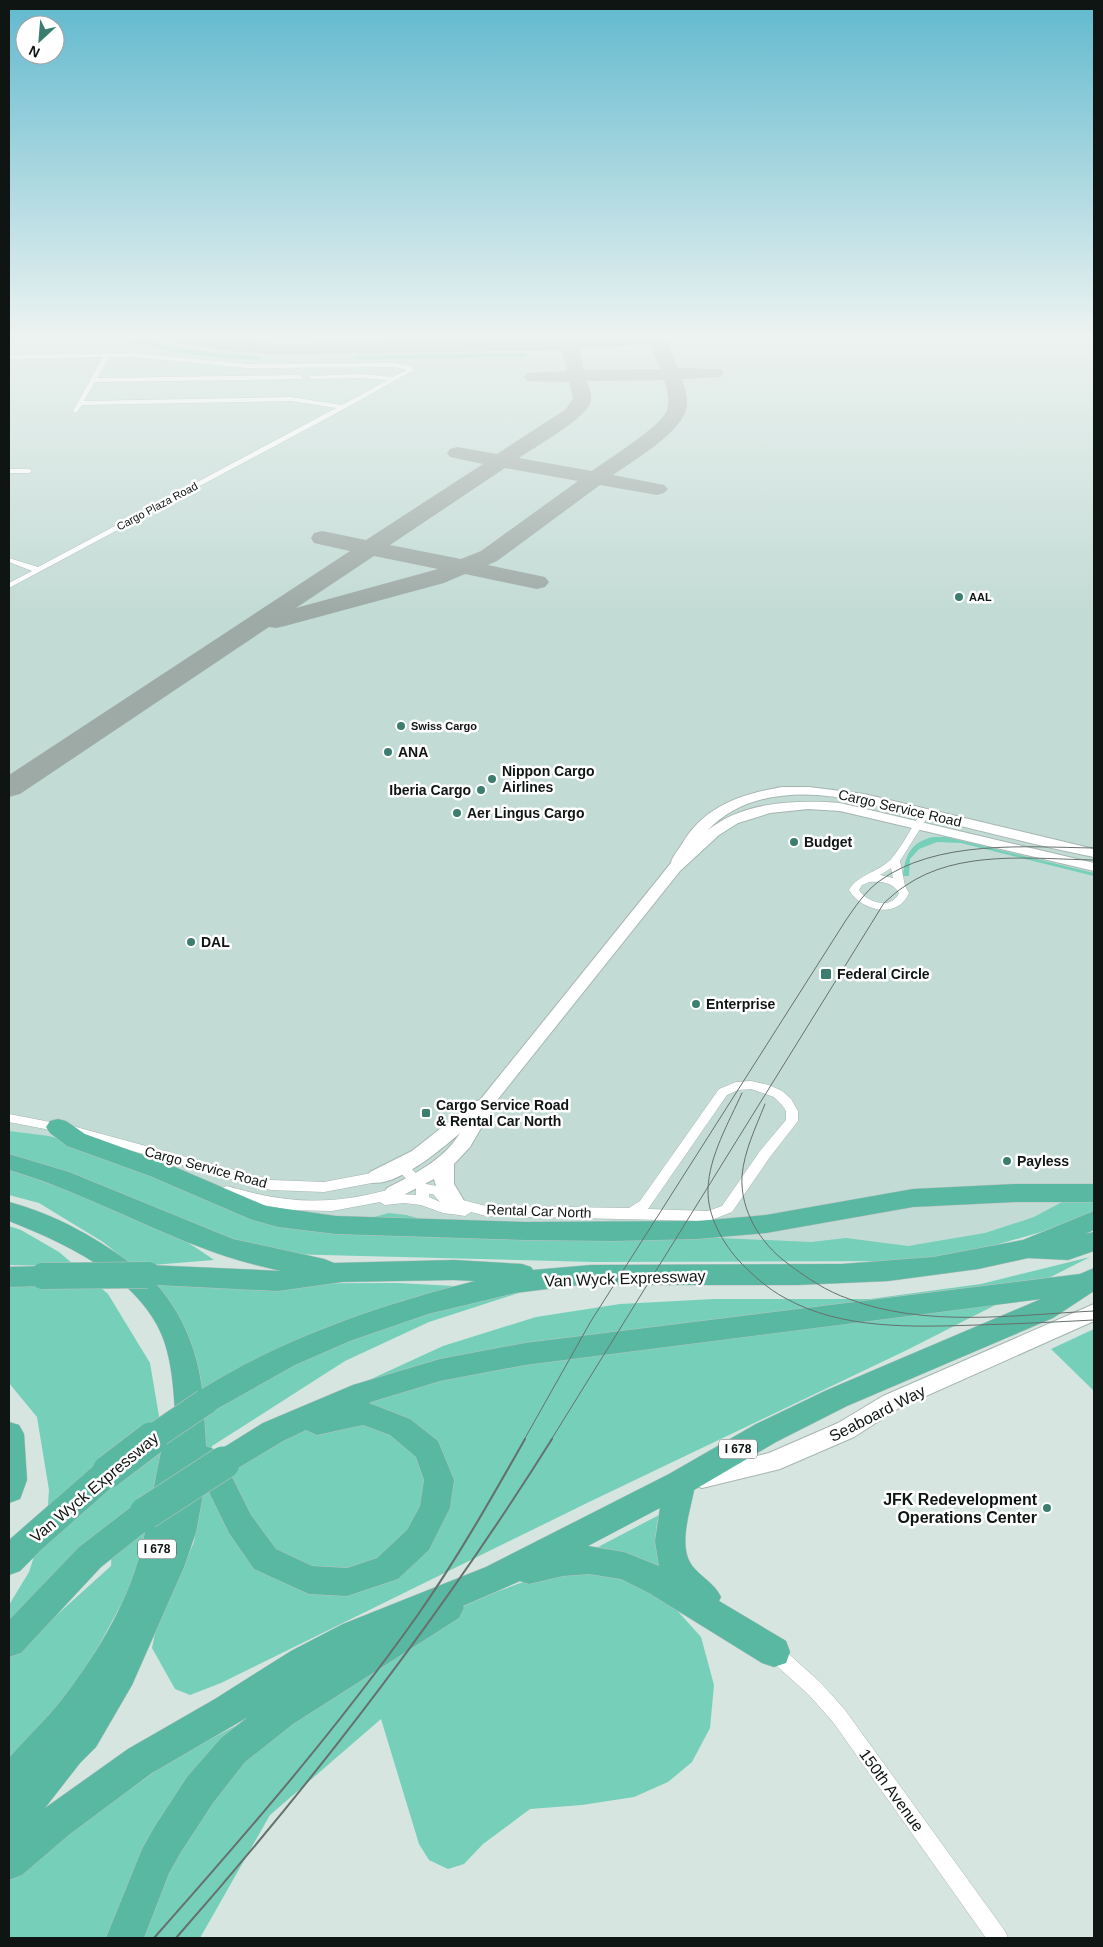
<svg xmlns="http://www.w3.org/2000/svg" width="1103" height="1947" font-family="Arial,sans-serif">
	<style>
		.built { fill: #c3dbd5 }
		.green { fill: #75cfb9 }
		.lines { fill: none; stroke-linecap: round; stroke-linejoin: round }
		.taxiway { fill: #9eaaa6; fill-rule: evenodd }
		.street-casing { stroke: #a6b5b1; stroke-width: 1 }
		.secondary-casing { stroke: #a6b5b1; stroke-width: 2 }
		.highway-casing { stroke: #c1c2c2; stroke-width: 1 }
		.street { fill: #fff; fill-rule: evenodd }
		.secondary { fill: #fff; fill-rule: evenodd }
		.highway { fill: #59b8a2; fill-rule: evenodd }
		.tram-far1 { stroke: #66706c; stroke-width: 1 }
		.tram { stroke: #66706c; stroke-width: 2 }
		.highway-bridge-far1-casing { stroke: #c1c2c2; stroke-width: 27; stroke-linecap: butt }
		.highway-bridge-casing { stroke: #c1c2c2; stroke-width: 34; stroke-linecap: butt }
		.highway-bridge-far1 { stroke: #59b8a2; stroke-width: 26 }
		.highway-bridge { stroke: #59b8a2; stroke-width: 33 }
		.poi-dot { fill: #3b7d6e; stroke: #fff; stroke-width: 2 }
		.labels { text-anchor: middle; stroke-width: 5; stroke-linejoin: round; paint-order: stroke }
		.far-street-label { font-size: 11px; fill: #0f1513; stroke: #fff }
		.far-poi-label { font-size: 11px; font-weight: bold; fill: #0f1513; stroke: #fff; text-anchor: start }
		.shield { fill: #fff; stroke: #575b5a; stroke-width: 1 }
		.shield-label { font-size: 12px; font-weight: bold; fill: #0f1513 }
		.poi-label { font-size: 14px; font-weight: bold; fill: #0f1513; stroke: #fff; text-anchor: start }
		.street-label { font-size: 14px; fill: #0f1513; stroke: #fff }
		.near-street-label { font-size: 16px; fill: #0f1513; stroke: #fff }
		.near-poi-label { font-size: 16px; font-weight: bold; fill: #0f1513; stroke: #fff; text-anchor: end }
	</style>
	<rect width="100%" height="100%" fill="#d6e5e0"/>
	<path class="built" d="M9 339H1094V1189L1037 1219 986 1236 907 1248 344 1235 9 1139Z"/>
	<g class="green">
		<path d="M123 339C146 339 166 346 188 349 212 353 237 355 261 356L260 360C213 358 167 354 123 339Z"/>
		<path d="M527 353V357L354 359 355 356Z"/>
		<path d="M933 837H946L1094 873V876L961 843 937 842 919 849 910 859 909 876H903C905 855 911 842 933 837Z"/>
		<path d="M9 1131 49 1136 103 1152 227 1204 352 1223 389 1213 406 1215 425 1220 698 1237 811 1242 846 1238 908 1246 985 1233 1034 1217 1094 1185V1212L1041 1232 975 1251 905 1261 594 1262 283 1254 251 1247 67 1172 9 1156Z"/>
		<path d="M9 1169 25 1172C88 1198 160 1220 214 1260L140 1266 155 1284 398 1283 528 1290 429 1322 345 1361 212 1446 210 1484 356 1386 443 1346 536 1317 620 1304 714 1299H870L981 1284 1090 1257 907 1350 587 1503 221 1683 190 1695 175 1689 152 1648 156 1628 194 1542 204 1458 205 1421 178 1325 137 1269 103 1242 39 1203 9 1195Z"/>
		<path d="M9 1226 21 1230 59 1252 108 1294 150 1363 162 1434 156 1517 136 1577 83 1675 9 1761V1658L111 1566 113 1524 72 1560 9 1620V1605L29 1572 41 1535H46L49 1490 37 1417 9 1383V1283H82L70 1266 9 1265Z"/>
		<path d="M1094 1329V1391L1051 1349Z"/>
		<path d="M659 1515C653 1537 656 1553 662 1574L620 1552 598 1547Z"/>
		<path d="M594 1567 665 1597 701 1637 714 1685 710 1728 692 1762 668 1782 634 1797 582 1805 530 1809 483 1844 464 1864 448 1869 429 1860 419 1844 381 1719 270 1815 200 1938H142L148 1906 233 1766 308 1701 462 1607 496 1592 559 1569Z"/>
		<path d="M256 1715 127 1900 116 1938H9V1876L171 1760Z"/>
	</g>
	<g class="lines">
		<path class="taxiway" d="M176 339H214L275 344 665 339 678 368 721 369 724 373 721 377 682 379C685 388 689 400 686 410 680 433 633 461 613 475L664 485 668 489 664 493 657 495 600 485 497 561 488 565 545 577 549 582 545 587 537 589 465 574 444 583 285 626 276 628 269 627 20 794 9 797V775L350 551 314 543 311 538 314 533 322 531 366 540 483 464 450 457 447 453 450 449 457 447 497 454 566 409 573 398 569 382 527 381 524 377 527 373 567 371 562 350 275 354 227 351 184 344 178 343ZM651 344 660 369 584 370 579 349ZM664 380C667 389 670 400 667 410 663 425 607 460 592 471L519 458C535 447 583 420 590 404 593 397 589 388 587 381ZM505 468 578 481 481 551 461 559 390 545ZM374 556 438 569 296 608Z"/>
		<g class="street-casing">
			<g id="street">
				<path d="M135 353 247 364 395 363 410 366 414 370 346 408 9 588V583L32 571 9 562V558L38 567 336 408 291 401 82 405 76 413 73 411 103 357 9 359V355ZM109 357H135L247 368 395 367 407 370 393 377 360 374 309 376 311 379 360 378 388 380 342 405 291 397 84 401 95 382 300 379 303 377 300 375 97 378Z"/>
				<path d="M9 469H29L32 471 29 473H9Z"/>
				<path d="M925 810 930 813 900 861 905 886 909 893C898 920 861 911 849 890 858 874 880 872 892 858 904 844 912 826 922 811ZM891 868 893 878 880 875ZM869 882C881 881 893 882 899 893 892 910 867 903 859 890L862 885Z"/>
				<path d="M751 1081 769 1085 782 1091 791 1099 798 1111V1121L770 1157 732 1212 709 1221 486 1216 471 1212 465 1216 459 1215 443 1213 421 1205 404 1203 385 1205 380 1202 332 1211 290 1210 248 1202 222 1194 220 1191 222 1188 227 1186C288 1204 333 1206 394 1188L399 1190 400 1194 416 1195V1189L395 1167 397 1164H407L426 1184 442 1187 451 1197 486 1206 629 1208 640 1201 719 1089 736 1082ZM751 1089 774 1097 782 1105 786 1111V1120L760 1151 722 1206 708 1211 648 1209 727 1095 738 1090ZM429 1194H433L440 1202 429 1197Z"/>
				<path d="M9 1114 76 1127 271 1180 324 1182 377 1172 382 1174 384 1177 382 1180 377 1182 324 1192 271 1190 76 1135 9 1122Z"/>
				<path d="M775 1645 781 1647 821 1683 845 1710 1005 1931 1008 1938H986L833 1722 809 1695 769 1659 766 1653 769 1647Z"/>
			</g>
		</g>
		<g class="secondary-casing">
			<g id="secondary">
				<path d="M782 787H809L864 794 1094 849V857C1035 845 975 829 916 815 872 804 826 790 781 796 752 799 727 810 707 831 742 801 796 800 840 803L1094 863V871L840 811 808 809 770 813 738 823 719 835 680 871 498 1099 470 1147 454 1164V1184L466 1204 463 1209 456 1211 449 1209 437 1189 434 1179 394 1200 387 1198 384 1193 387 1188C414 1174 443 1161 460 1133 442 1149 394 1189 370 1182L368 1177 370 1172 412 1151 474 1102 480 1100 671 863C672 857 678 850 682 844 704 806 742 794 782 787Z"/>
				<path d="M1094 1304V1321L899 1408 854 1437 780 1469 702 1488 694 1485 691 1478 694 1471 769 1453 838 1423 883 1396Z"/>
			</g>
		</g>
		<g class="highway-casing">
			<g id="highway">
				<path d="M58 1119 66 1121 85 1134 168 1164 266 1206 336 1216 526 1222 697 1221 766 1215 913 1189 1015 1184H1094V1202H1015L913 1207 766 1233 697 1239 612 1241 526 1240 336 1234 278 1227 250 1219 150 1176 67 1146 50 1133 46 1127 50 1121Z"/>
				<path d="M9 1154 69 1172 233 1239 324 1259 334 1263 454 1260 522 1264 531 1267 533 1270 591 1265 842 1264 933 1257 1023 1240 1094 1211V1230L1085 1234 1094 1232V1251L1068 1260 1028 1258 978 1269 888 1281 797 1285H579L515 1293 428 1314 350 1341 295 1365 215 1410 204 1413 206 1446 218 1451 263 1423 353 1385 440 1359 525 1343 1080 1274 1094 1268V1291L1053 1318 847 1406 776 1442 694 1490C690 1513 676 1550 695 1569 705 1580 714 1583 721 1597L719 1601 786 1641 790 1652 786 1663 774 1667 762 1663 649 1593 621 1579 589 1574 563 1576 529 1584 520 1581 463 1606 464 1608 459 1618 293 1724 245 1762 213 1803 181 1852 169 1873 144 1938H106L142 1849 155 1826 187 1777 221 1738 248 1717 152 1773 70 1834 22 1875 9 1880V1758C30 1734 54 1712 72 1686 106 1640 135 1588 145 1532L101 1567 21 1653 9 1657V1620L79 1547 135 1504 146 1500 151 1502 167 1421 171 1413 175 1411C173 1382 171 1351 157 1325 128 1272 62 1242 9 1221V1202C55 1214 101 1240 138 1269L148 1265 281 1271C254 1265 227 1258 200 1247 136 1223 75 1189 9 1170ZM454 1280 475 1281C380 1305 286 1337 202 1389 197 1350 183 1315 157 1285L278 1291 342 1282ZM1041 1299 827 1390 756 1424 669 1474 486 1567 343 1624 291 1651 215 1699 128 1749 45 1808 80 1763 96 1747 132 1685 184 1567 196 1532 205 1484 229 1533 254 1569 309 1594 347 1596 398 1579 429 1550 450 1508 454 1480 438 1441 410 1419 369 1403 371 1402 440 1381 525 1365ZM363 1425 390 1435 416 1457 424 1480 420 1506 407 1530 377 1558 347 1568 312 1566 276 1549 251 1515 230 1473 283 1441 306 1430 317 1435ZM660 1508 655 1541 659 1566 624 1552 588 1546Z"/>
				<path d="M43 1266 52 1269 56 1276 52 1283 43 1286 9 1287V1267Z"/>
				<path d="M9 1422 19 1425 24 1434 27 1480 20 1499 9 1503Z"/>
				<path d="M109 1458 120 1462 124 1471 120 1480 41 1550 20 1571 9 1575V1540L98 1462Z"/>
			</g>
		</g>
		<use href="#street" class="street"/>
		<use href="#secondary" class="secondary"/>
		<use href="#highway" class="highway"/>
		<g class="tram-far1">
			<path d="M742 1093C729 1122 709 1156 708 1189 707 1216 723 1244 741 1263 754 1276 768 1289 785 1298 842 1330 914 1327 977 1325 1016 1324 1055 1322 1094 1320"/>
			<path d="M765 1104C756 1127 744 1151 742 1176 740 1210 760 1243 787 1263 807 1278 826 1291 849 1299 926 1328 1014 1315 1094 1311"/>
			<path d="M524 1440 591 1321 846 920C855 907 865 892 878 882 936 839 1026 847 1094 848"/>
			<path d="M551 1440 884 903C891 897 897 891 905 886 958 849 1033 859 1094 860"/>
		</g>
		<g class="tram">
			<path d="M154 1938C246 1834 337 1729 417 1616 457 1559 491 1499 525 1439"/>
			<path d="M176 1938C314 1781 441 1616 552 1439"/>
		</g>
		<g class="highway-bridge-far1-casing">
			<g id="highway-bridge-far1">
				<path d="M43 1276 148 1275"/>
				<path d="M149 1440 205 1402"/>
			</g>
		</g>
		<g class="highway-bridge-casing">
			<g id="highway-bridge">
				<path d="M109 1471 151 1439"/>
				<path d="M146 1513 223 1463"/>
			</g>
		</g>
		<use href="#highway-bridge-far1" class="highway-bridge-far1"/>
		<use href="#highway-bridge" class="highway-bridge"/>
	</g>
	<linearGradient id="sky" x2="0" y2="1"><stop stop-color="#61b9ce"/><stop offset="0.55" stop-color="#edf3f1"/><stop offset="1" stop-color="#edf3f1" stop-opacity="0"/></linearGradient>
	<rect width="1103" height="611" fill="url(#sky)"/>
	<g class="poi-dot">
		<circle cx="959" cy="597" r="5"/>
		<circle cx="401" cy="726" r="5"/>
		<circle cx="388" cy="752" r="5"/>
		<circle cx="492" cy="779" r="5"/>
		<circle cx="481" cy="790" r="5"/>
		<circle cx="457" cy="813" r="5"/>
		<circle cx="794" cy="842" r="5"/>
		<circle cx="191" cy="942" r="5"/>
		<rect x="820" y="968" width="12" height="12" rx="2.5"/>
		<circle cx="696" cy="1004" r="5"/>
		<rect x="421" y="1108" width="10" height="10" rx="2.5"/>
		<circle cx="1007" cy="1161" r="5"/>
		<circle cx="1047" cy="1508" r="5"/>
	</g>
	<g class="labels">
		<g class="far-street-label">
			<text transform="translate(157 506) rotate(-28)" y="4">Cargo Plaza Road</text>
		</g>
		<g class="far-poi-label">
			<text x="969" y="601">AAL</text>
			<text x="411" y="730">Swiss Cargo</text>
		</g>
		<g class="shield">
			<rect x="719" y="1439.5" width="38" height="19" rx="4"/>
			<rect x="138" y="1539.5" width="38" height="19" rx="4"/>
		</g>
		<g class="shield-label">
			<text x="738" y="1453">I 678</text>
			<text x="157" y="1553">I 678</text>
		</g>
		<g class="poi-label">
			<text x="398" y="757">ANA</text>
			<text x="502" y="776">Nippon Cargo<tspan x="502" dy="16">Airlines</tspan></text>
			<text x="471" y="795" text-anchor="end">Iberia Cargo</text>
			<text x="467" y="818">Aer Lingus Cargo</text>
			<text x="804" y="847">Budget</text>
			<text x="201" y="947">DAL</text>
			<text x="837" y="979">Federal Circle</text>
			<text x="706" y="1009">Enterprise</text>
			<text x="436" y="1110">Cargo Service Road<tspan x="436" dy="16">&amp; Rental Car North</tspan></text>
			<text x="1017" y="1166">Payless</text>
		</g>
		<g class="street-label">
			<text transform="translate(900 808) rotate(13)" y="5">Cargo Service Road</text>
			<text transform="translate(206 1167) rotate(15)" y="5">Cargo Service Road</text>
			<text transform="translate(539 1211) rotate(2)" y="5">Rental Car North</text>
		</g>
		<g class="near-street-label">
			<text transform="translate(625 1278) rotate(-2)" y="6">Van Wyck Expressway</text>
			<text transform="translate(877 1413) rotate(-27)" y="6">Seaboard Way</text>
			<text transform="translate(94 1487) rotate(-40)" y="6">Van Wyck Expressway</text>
			<text transform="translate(892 1790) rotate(54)" y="6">150th Avenue</text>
		</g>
		<g class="near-poi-label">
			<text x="1037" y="1505">JFK Redevelopment<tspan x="1037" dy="18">Operations Center</tspan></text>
		</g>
	</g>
	<rect width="1103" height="1947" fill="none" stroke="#0f1513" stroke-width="20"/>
	<g transform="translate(40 40) rotate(206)"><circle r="24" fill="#ffffff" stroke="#9fa1a1"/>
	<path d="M0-4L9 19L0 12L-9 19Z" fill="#3b7d6e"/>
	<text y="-8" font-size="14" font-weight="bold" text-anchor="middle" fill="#0f1513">N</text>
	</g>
</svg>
